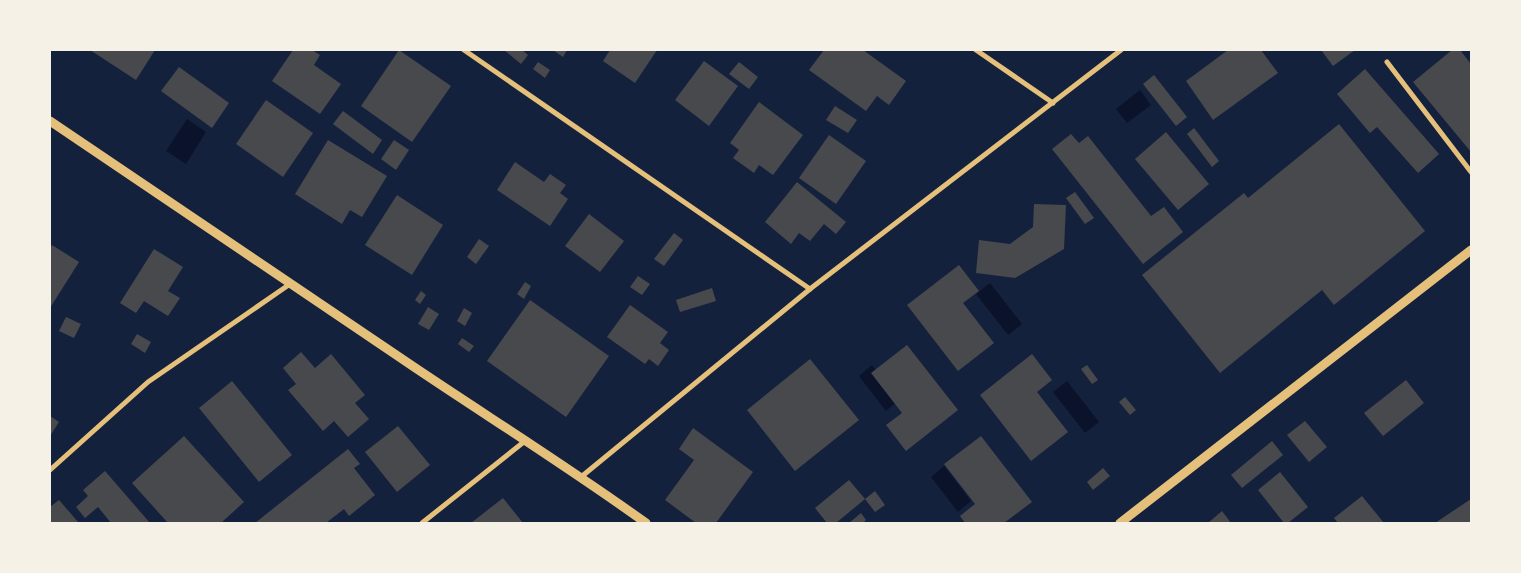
<svg xmlns="http://www.w3.org/2000/svg" width="1521" height="573" font-family="'Roboto Condensed',sans-serif">
	<style>
		.water { fill: #0b132b }
		.building { fill: #48494c }
		.lines { fill: none; stroke-linecap: round; stroke-linejoin: round }
		.minor { stroke: #e5c07b; stroke-width: 5 }
		.tertiary { stroke: #e5c07b; stroke-width: 9 }
	</style>
	<rect width="100%" height="100%" fill="#14213d"/>
	<g class="water">
		<path d="M1140 90 1151 105 1127 123 1116 109Z"/>
		<path d="M187 119 206 132 186 164 166 151Z"/>
		<path d="M990 283 1022 324 1008 335 976 294Z"/>
		<path d="M872 365 899 400 886 411 859 376Z"/>
		<path d="M1067 381 1099 422 1085 433 1053 392Z"/>
		<path d="M944 466 971 501 958 512 931 477Z"/>
	</g>
	<g class="building">
		<path d="M90 50H155L136 80Z"/>
		<path d="M293 50H312L320 55 314 65 341 84 320 114 272 81Z"/>
		<path d="M399 50 451 86 412 142 361 106Z"/>
		<path d="M504 50H522L528 55 521 64Z"/>
		<path d="M553 50H567L563 57Z"/>
		<path d="M610 50H657L635 83 603 61Z"/>
		<path d="M824 50H863L906 81 889 105 877 96 866 111 809 70Z"/>
		<path d="M1228 50H1261L1278 73 1213 120 1186 81Z"/>
		<path d="M1321 50H1355L1333 66Z"/>
		<path d="M1452 50H1460L1471 64V152L1413 82Z"/>
		<path d="M704 61 738 86 709 126 675 100Z"/>
		<path d="M538 62 550 70 545 78 533 69Z"/>
		<path d="M739 62 758 77 749 89 729 74Z"/>
		<path d="M179 67 229 103 212 128 161 91Z"/>
		<path d="M1365 69 1439 154 1418 173 1377 127 1370 133 1337 94Z"/>
		<path d="M1154 75 1187 117 1176 126 1143 84Z"/>
		<path d="M266 100 313 133 283 177 236 144Z"/>
		<path d="M759 102 803 135 773 175 759 165 754 173 733 158 739 150 730 143Z"/>
		<path d="M835 106 857 120 848 133 826 120Z"/>
		<path d="M343 111 382 140 373 154 333 124Z"/>
		<path d="M1339 124 1425 231 1334 305 1322 290 1220 373 1142 275 1244 193 1248 198Z"/>
		<path d="M1194 128 1219 161 1212 167 1187 134Z"/>
		<path d="M1166 132 1209 184 1178 210 1135 159Z"/>
		<path d="M1071 134 1079 143 1088 136 1151 216 1164 207 1183 232 1143 264 1052 149Z"/>
		<path d="M829 135 866 161 836 204 799 178Z"/>
		<path d="M328 140 387 176 362 217 350 210 342 224 295 194Z"/>
		<path d="M394 140 409 150 396 170 381 159Z"/>
		<path d="M515 162 544 182 550 174 566 185 560 193 568 199 550 226 497 190Z"/>
		<path d="M797 182 846 222 836 234 824 224 810 241 799 233 791 244 765 222Z"/>
		<path d="M1075 192 1094 218 1085 224 1066 198Z"/>
		<path d="M397 195 443 225 412 275 365 245Z"/>
		<path d="M1034 204 1066 205 1064 249 1015 278 976 273 979 240 1010 244 1033 227Z"/>
		<path d="M589 214 624 241 600 272 565 246Z"/>
		<path d="M674 233 683 240 664 266 654 259Z"/>
		<path d="M479 239 489 246 476 264 467 257Z"/>
		<path d="M52 245 79 262 50 308V249Z"/>
		<path d="M154 249 183 267 168 291 180 298 168 316 144 301 136 313 120 303Z"/>
		<path d="M959 265 979 291 963 303 994 343 958 371 907 305Z"/>
		<path d="M638 276 650 284 642 295 630 287Z"/>
		<path d="M525 282 531 286 524 299 517 294Z"/>
		<path d="M712 288 716 301 680 312 676 300Z"/>
		<path d="M421 291 426 295 420 304 415 300Z"/>
		<path d="M530 300 609 356 566 417 487 361Z"/>
		<path d="M630 305 668 332 660 343 669 350 658 366 649 359 645 364 607 337Z"/>
		<path d="M428 307 439 314 429 330 418 324Z"/>
		<path d="M464 308 472 313 465 326 457 321Z"/>
		<path d="M66 317 81 324 74 338 59 331Z"/>
		<path d="M137 334 151 342 145 353 131 344Z"/>
		<path d="M462 338 474 346 469 352 458 344Z"/>
		<path d="M907 345 958 410 906 451 886 425 902 413 871 373Z"/>
		<path d="M301 352 315 368 331 354 365 395 355 403 369 419 348 437 334 421 323 431 288 390 296 384 283 368Z"/>
		<path d="M1032 354 1052 380 1037 392 1068 432 1031 461 980 395Z"/>
		<path d="M810 359 859 420 795 471 747 410Z"/>
		<path d="M1087 365 1098 380 1092 384 1081 369Z"/>
		<path d="M1406 380 1424 403 1383 436 1364 413Z"/>
		<path d="M232 381 292 455 259 482 199 408Z"/>
		<path d="M1125 397 1136 410 1130 415 1119 402Z"/>
		<path d="M50 416 59 422 50 436Z"/>
		<path d="M1305 421 1327 447 1309 462 1287 435Z"/>
		<path d="M398 426 430 465 397 492 365 452Z"/>
		<path d="M693 428 753 472 716 523H696L665 500 694 460 679 449Z"/>
		<path d="M184 436 244 502 221 523H168L132 483Z"/>
		<path d="M981 436 1032 502 1004 523H965L960 516 975 504 944 464Z"/>
		<path d="M1272 441 1283 455 1242 488 1231 475Z"/>
		<path d="M348 449 360 464 354 468 375 495 349 516 344 509 326 523H255Z"/>
		<path d="M1103 468 1110 476 1093 490 1087 482Z"/>
		<path d="M105 471 150 523H111L98 507 85 518 76 507 88 496 83 490Z"/>
		<path d="M1280 472 1308 507 1288 523H1284L1258 490Z"/>
		<path d="M849 480 865 499 836 523H827L815 508Z"/>
		<path d="M875 491 885 505 875 512 865 499Z"/>
		<path d="M1362 496 1384 523H1338L1334 518Z"/>
		<path d="M503 498 523 523H471Z"/>
		<path d="M1471 499V523H1435Z"/>
		<path d="M59 500 79 523H50V507Z"/>
		<path d="M1222 511 1231 523H1208Z"/>
		<path d="M861 513 866 520 863 523H849Z"/>
	</g>
	<g class="lines">
		<g class="minor">
			<path d="M464 50 810 289"/>
			<path d="M976 50 1053 103"/>
			<path d="M1387 62 1471 172"/>
			<path d="M50 470 148 382 290 284"/>
			<path d="M581 477 810 289 1121 50"/>
			<path d="M422 523 525 441"/>
		</g>
		<g class="tertiary">
			<path d="M50 121C172 204 294 287 417 369 493 420 571 469 646 523"/>
			<path d="M1120 523 1471 250"/>
		</g>
	</g>
	<rect width="1521" height="573" fill="none" stroke="#f6f1e7" stroke-width="102"/>
</svg>
